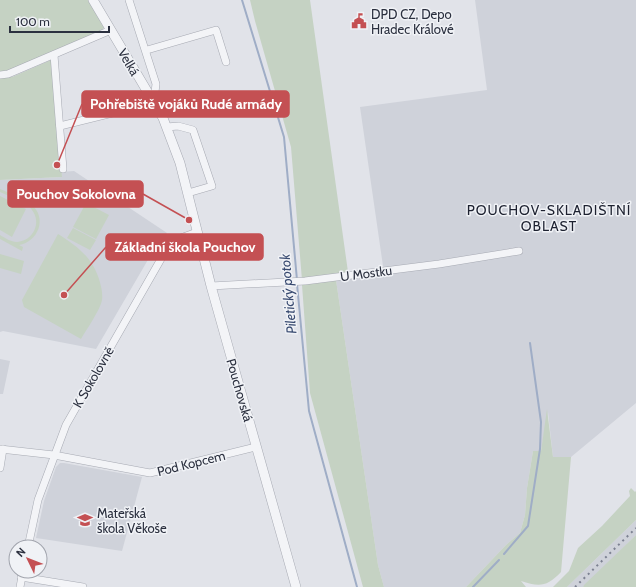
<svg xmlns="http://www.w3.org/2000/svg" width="636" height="587" font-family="Cabin,sans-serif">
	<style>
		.built { fill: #cfd2da }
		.green { fill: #c5d2c3 }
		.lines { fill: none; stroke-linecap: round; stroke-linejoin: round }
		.stream { stroke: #9fadc6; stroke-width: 2 }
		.minor-casing { stroke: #a7aab3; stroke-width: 8 }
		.tertiary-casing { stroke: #a7aab3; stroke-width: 10 }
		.minor { stroke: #f3f4f7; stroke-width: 7 }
		.tertiary { stroke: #f3f4f7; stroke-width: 9 }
		.rail { stroke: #7c8191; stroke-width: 2; stroke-dasharray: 2 4; stroke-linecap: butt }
		.labels { text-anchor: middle; stroke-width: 3; stroke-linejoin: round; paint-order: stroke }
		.poi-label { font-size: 13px; fill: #2b303f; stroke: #f0f2f6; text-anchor: start }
		.street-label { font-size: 13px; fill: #2b303f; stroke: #f0f2f6 }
		.neighbourhood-label { font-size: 14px; letter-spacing: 1px; fill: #1d2130; stroke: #f0f2f6 }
		.water-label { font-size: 14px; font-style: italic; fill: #384a70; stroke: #f0f2f6 }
		.leader { fill: none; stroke: #c45053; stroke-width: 1.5 }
		.callout-dot { fill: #c45053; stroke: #f0f2f6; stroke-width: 1.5 }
		.callout { fill: #c45053; stroke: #c45053; stroke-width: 1.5 }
		.callout-label { font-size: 14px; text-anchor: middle; font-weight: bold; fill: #fff }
	</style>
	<rect width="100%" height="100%" fill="#e1e3e9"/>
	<g class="built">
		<path d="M475 0H636V403L571 457H553L548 412 541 451H533L527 488 525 515 520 533 506 545 466 587H384L378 565 336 280 384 273 360 107 487 90Z"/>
		<path d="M74 171 167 233 154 256 149 258 96 349 3 331 0 332V180L62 177 61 172Z"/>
		<path d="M0 359 10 361 3 394H0Z"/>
		<path d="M60 463H64L142 477 122 551 36 538 44 501 56 467Z"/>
		<path d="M636 520V535L583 587H567Z"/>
	</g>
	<g class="green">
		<path d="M0 0H88L104 28 101 31 7 72H0Z"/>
		<path d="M250 0H310L348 272 302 280 291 147 255 21Z"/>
		<path d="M51 60 54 62 62 177 0 180V77H12Z"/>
		<path d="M0 189C9 193 24 198 31 204 48 218 38 242 19 245L23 247 22 251 0 239V235C5 238 11 242 17 242 33 241 42 223 32 210 26 201 10 197 0 192Z"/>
		<path d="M0 196 26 209 12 237 0 230Z"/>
		<path d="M86 203 109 215 96 239 73 227Z"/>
		<path d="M73 228 96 240 90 250 67 238Z"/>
		<path d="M58 234C77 246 92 257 99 279 101 286 103 293 102 300 100 310 87 329 81 339L24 307 22 300Z"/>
		<path d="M0 254 24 261 21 274 0 268Z"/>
		<path d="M336 280 378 565 384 587H363L310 393 302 285Z"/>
		<path d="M547 409 553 457H571L561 572C547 587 539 587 521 581L526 587H466L506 545 520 533 525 515 527 488 533 451H541Z"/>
		<path d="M631 488 635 492 636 491V520L567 587H553L569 571 578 548 602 526 630 496 629 491Z"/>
		<path d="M636 535V587H583L584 585Z"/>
	</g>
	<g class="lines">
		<g class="stream">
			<path d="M242 0 284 137 297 280"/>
			<path d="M297 284 309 411 357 587"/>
			<path d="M504 554 528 526 540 449 541 422 530 343"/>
			<path d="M473 587 499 560"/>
		</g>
		<g class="minor-casing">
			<g id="minor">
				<path d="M129 0 156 84 155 92 151 98"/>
				<path d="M147 50 216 30 226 62"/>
				<path d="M54 55 63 169"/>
				<path d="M0 75 8 74 111 30"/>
				<path d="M60 126 153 103"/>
				<path d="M167 127 178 126 193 130 212 186 188 193"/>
				<path d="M211 286 305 281 439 264 519 251"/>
				<path d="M0 449 54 455 150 473 256 447"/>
				<path d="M0 468 3 449"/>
				<path d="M28 547 38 500 66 425 169 245 175 240 197 232"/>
				<path d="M21 577 83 587"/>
				<path d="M20 587 23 571"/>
			</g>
		</g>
		<g class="tertiary-casing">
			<path id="tertiary" d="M93 0 163 118 180 163 211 286 296 587"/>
		</g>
		<use href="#minor" class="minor"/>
		<use href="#tertiary" class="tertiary"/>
		<path class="rail" d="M575 587 636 528"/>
	</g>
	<defs>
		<g id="civic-bare" transform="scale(1.2)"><path d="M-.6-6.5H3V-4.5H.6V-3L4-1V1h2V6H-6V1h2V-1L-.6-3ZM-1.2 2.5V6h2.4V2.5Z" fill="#c45053" stroke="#f0f2f6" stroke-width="2.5" paint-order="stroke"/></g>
		<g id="school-bare" transform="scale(1.2)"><path d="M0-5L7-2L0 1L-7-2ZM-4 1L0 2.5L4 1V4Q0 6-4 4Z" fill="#c45053" stroke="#f0f2f6" stroke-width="2.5" paint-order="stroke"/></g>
	</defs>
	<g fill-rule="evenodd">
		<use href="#civic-bare" x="359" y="21"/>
		<use href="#school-bare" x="85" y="520"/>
	</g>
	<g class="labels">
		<g class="poi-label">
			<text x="371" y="19">DPD CZ, Depo<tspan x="371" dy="15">Hradec Králové</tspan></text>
			<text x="97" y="518">Mateřská<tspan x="97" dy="15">škola Věkoše</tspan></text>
		</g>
		<g class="street-label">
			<text transform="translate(129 62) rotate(60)" y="5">Velká</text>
			<text transform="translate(366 273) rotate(-7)" y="5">U Mostku</text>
			<text transform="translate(93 377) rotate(-60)" y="5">K Sokolovně</text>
			<text transform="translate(240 390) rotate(74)" y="5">Pouchovská</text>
			<text transform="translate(191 463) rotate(-14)" y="5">Pod Kopcem</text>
		</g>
		<g class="neighbourhood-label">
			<text x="549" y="215">POUCHOV-SKLADIŠTNÍ<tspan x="549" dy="16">OBLAST</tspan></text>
		</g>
		<g class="water-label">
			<text transform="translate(288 294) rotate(-95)" y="5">Piletický potok</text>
		</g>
	</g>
	<path class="leader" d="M57 165L82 104M189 220L143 194M64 295L106 247"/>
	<g class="callout-dot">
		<circle cx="57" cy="165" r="4"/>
		<circle cx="189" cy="220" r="4"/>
		<circle cx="64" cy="295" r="4"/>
	</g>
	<g class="callout">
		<rect x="82" y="91" width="207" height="26" rx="4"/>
		<rect x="8" y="181" width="135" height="26" rx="4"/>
		<rect x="106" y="234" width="157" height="26" rx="4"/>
	</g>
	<g class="callout-label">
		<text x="186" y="109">Pohřebiště vojáků Rudé armády</text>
		<text x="76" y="199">Pouchov Sokolovna</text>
		<text x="185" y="252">Základní škola Pouchov</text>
	</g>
	<g transform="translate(28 559) rotate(313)"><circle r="19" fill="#f0f2f6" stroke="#a1a4ad"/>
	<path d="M0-3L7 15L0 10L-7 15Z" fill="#c45053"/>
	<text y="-6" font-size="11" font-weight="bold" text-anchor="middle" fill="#2b303f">N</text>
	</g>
	<path d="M10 26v6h99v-6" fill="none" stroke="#2b303f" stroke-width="2"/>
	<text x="16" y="26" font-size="12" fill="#2b303f" stroke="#f0f2f6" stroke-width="3" paint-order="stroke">100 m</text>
</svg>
